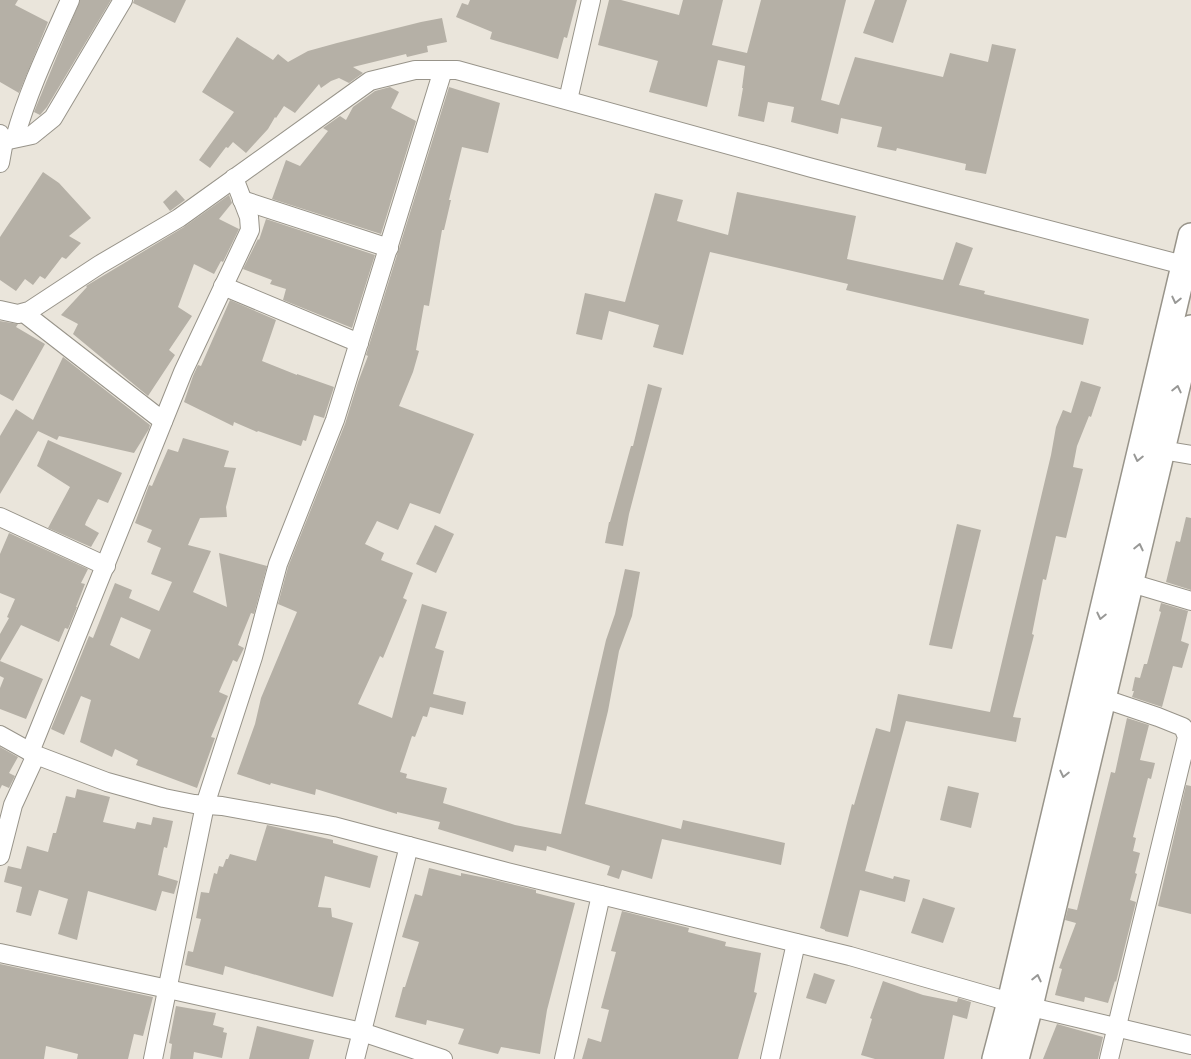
<svg xmlns="http://www.w3.org/2000/svg" width="1191" height="1059" font-family="Jost,sans-serif">
	<style>
		.building { fill: #b5b0a6; fill-rule: evenodd }
		.lines { fill: none; stroke-linecap: round; stroke-linejoin: round }
		.street-casing { stroke: #98948a; stroke-width: 20 }
		.secondary-casing { stroke: #98948a; stroke-width: 28 }
		.street { stroke: #fff; stroke-width: 18 }
		.secondary { stroke: #fff; stroke-width: 25 }
		.oneway { stroke: #989896 }
	</style>
	<rect width="100%" height="100%" fill="#eae5db"/>
	<g class="building">
		<path d="M0 0H18L15 5 48 22 19 93 0 82Z"/>
		<path d="M80 0H111L47 107 40 115 34 112 36 107Z"/>
		<path d="M134 0H186L175 23 133 3Z"/>
		<path d="M470 0H577L567 38 564 37 558 59 490 39 492 32 456 17 462 3 468 5Z"/>
		<path d="M609 0H621L679 15 683 0H723L712 45 747 53 761 0H846L821 100 839 105 855 57 943 77 950 53 988 62 992 44 1016 49 986 174 965 170 966 164 897 148 896 151 877 147 882 127 841 118 838 134 791 122 794 107 768 102 764 122 738 116 743 88H742L745 66 718 60 707 107 649 92 658 61 598 45Z"/>
		<path d="M875 0H907L893 43 863 33Z"/>
		<path d="M442 18 447 42 427 46 428 52 407 57 406 54 353 67 363 73 349 83 339 78 331 81 321 88 319 84 295 113 284 106 276 118 275 117 268 129 246 153 233 142 228 148 226 147 210 168 199 160 234 112 202 92 237 37 273 60 278 54 288 62 308 51 337 43 421 22Z"/>
		<path d="M390 87 399 92 391 108 416 121 381 234 272 199 286 160 300 166 328 131 323 128 340 116 346 120 353 107 375 91Z"/>
		<path d="M449 87 500 103 488 153 462 147 449 200H451L444 230H442L429 306 424 305 416 350 419 351 413 372 399 406 474 434 440 514 410 503 398 530 377 521 365 544 384 553 381 560 413 573 403 598 407 600 383 658 380 656 358 704 392 718 422 604 447 612 435 648 444 651 433 694 466 702 463 715 430 707 427 717 423 716 415 737 412 736 400 772 407 774 406 778 447 788 443 803 515 825 561 834 606 640 615 614 625 569 640 572 632 616 619 651 608 711 585 804 681 829 683 820 785 843 781 865 662 839 652 879 622 870 619 879 607 875 610 866 547 846 546 851 515 845 513 852 438 829 440 822 397 812V814L316 789 315 795 271 783 270 785 237 774 255 724 261 698 297 612 278 604 288 567 345 424 358 382 368 356 366 355Z"/>
		<path d="M43 172 59 183 91 218 69 236 81 243 66 259 62 257 45 279 40 276 33 285 25 279 16 291 0 280V237Z"/>
		<path d="M176 190 185 200 170 211 163 202Z"/>
		<path d="M737 192 856 216 847 259 943 280 956 242 973 248 959 285 985 291 984 294 1089 319 1083 345 846 290 848 284 710 252 683 355 653 347 659 325 609 311 602 340 576 334 585 293 625 302 655 193 683 200 677 221 728 235Z"/>
		<path d="M229 195 232 203 219 219 239 229 223 262 221 261 214 274 194 264 178 307 192 316 169 350 175 355 148 396 73 334 78 324 61 315 87 287 86 286 184 227Z"/>
		<path d="M266 219 375 255 352 328 283 300 286 289 270 284 272 280 243 269 258 239 259 240Z"/>
		<path d="M230 300 276 320 262 361 297 375V374L334 387 324 418 314 415 306 441 303 440 301 446 258 431 257 432 234 422 233 426 184 402 193 376 198 365 201 366Z"/>
		<path d="M0 321 18 324 16 327 45 344 13 401 0 394Z"/>
		<path d="M63 357 150 425 149 429 134 453 59 436 57 440 38 431 0 494V436L16 409 33 420Z"/>
		<path d="M1081 381 1101 387 1091 417 1089 416 1077 446 1073 467 1083 469 1066 538 1056 536 1046 580 1043 579 1032 634 1034 635 1013 717 1021 718 1016 742 906 721 865 871 893 879 894 876 910 880 905 902 860 890 848 937 825 931V930L820 928 852 804 854 805 876 728 890 732 898 694 990 712 1051 455 1056 427 1063 410 1071 413Z"/>
		<path d="M648 384 662 388 629 514 623 546 605 543 609 522H610L631 446H633Z"/>
		<path d="M183 438 229 451 224 467 236 468 226 507 227 517 200 518 188 545 211 551 193 592 227 607 219 553 267 566 254 614 251 613 238 645 244 648 237 662 233 660 219 692 228 696 211 737 215 738 197 788 136 765 138 760 115 749 112 757 80 742 91 700 81 696 64 735 51 729 89 636 93 638 115 583 132 590 129 598 159 611 172 582 151 574 161 548 147 542 152 530 135 523 149 485 152 486 168 449 178 452ZM121 617 151 630 139 659 110 645Z"/>
		<path d="M48 440 122 473 108 503 98 499 86 522 85 525 99 533 91 547 48 528 70 487 37 466Z"/>
		<path d="M1186 517 1191 518V590L1166 582 1176 541 1180 542Z"/>
		<path d="M957 524 981 530 952 649 929 645Z"/>
		<path d="M435 525 454 534 436 573 416 564Z"/>
		<path d="M9 533 88 569 81 583 85 584 76 607H77L68 629 65 628 59 642 21 625 0 661 43 679 26 719 0 709V688L4 678 0 676V634L9 618 7 617 15 599 0 593V554Z"/>
		<path d="M1161 603 1188 611 1181 641 1189 644 1182 668 1173 666 1162 707 1132 697 1134 691H1132L1135 677 1140 678 1144 664H1147L1161 612 1159 611Z"/>
		<path d="M1127 718 1149 725 1140 760 1155 763 1151 779 1148 778 1133 837 1136 838 1133 851 1140 853 1135 873 1137 874 1130 900 1136 902 1116 982 1115 981 1108 1003 1085 997 1084 1002 1055 995 1062 969 1059 968 1076 923 1065 920 1068 908 1077 910 1111 772 1115 773Z"/>
		<path d="M0 747 18 757 9 773 15 776 9 788 2 785 0 789Z"/>
		<path d="M1186 785 1191 786V914L1158 906Z"/>
		<path d="M948 786 979 793 971 828 940 820Z"/>
		<path d="M77 789 110 797 103 822 135 829 137 822 151 825 153 817 173 821 167 848 164 847 158 875 178 881 174 894 162 891 156 911 88 891 77 940 58 934 68 899 39 890 31 916 16 912 22 887 4 882 8 866 21 869 27 846 48 852 53 833H56L66 796 75 798Z"/>
		<path d="M267 825 333 840V843L378 856 370 888 325 876 318 907 331 908 332 917 353 923 333 997 225 966 223 975 185 965 188 951 193 952 201 919 196 918 201 892 209 893 214 873 217 874 219 866 223 867 226 859H228L230 854 256 861Z"/>
		<path d="M429 868 461 876V873L491 879 536 890V893L575 903 547 1010 540 1054 501 1047 498 1054 458 1044 464 1029 427 1020 426 1025 395 1017 403 987H405L419 942 402 937 415 894 422 896Z"/>
		<path d="M923 898 955 908 943 943 911 933Z"/>
		<path d="M622 911 689 928 688 932 726 942 725 946 761 953 754 992 757 993 738 1059H582L588 1038 601 1042 609 1010 601 1008 616 952 611 951Z"/>
		<path d="M0 964 153 997 143 1036 134 1034 128 1059H77L78 1054 46 1046 44 1059H0Z"/>
		<path d="M814 973 835 980 826 1004 806 998Z"/>
		<path d="M883 981 923 995 957 1002 958 998 971 1002 967 1019 953 1015 944 1059H875L861 1055 872 1019 870 1018Z"/>
		<path d="M176 1006 216 1013 213 1025 224 1028 223 1032 227 1033 222 1058 194 1052 193 1059H170L172 1044 169 1043Z"/>
		<path d="M1057 1024 1103 1037 1098 1059H1043Z"/>
		<path d="M257 1026 314 1040 309 1059H249Z"/>
	</g>
	<g class="lines">
		<g class="street-casing">
			<g id="street">
				<path d="M568 100 591 0"/>
				<path d="M0 134 4 141 0 163"/>
				<path d="M15 138C28 91 50 45 70 0"/>
				<path d="M4 141 32 135 53 118 123 0"/>
				<path d="M242 200 389 248"/>
				<path d="M223 286 359 343"/>
				<path d="M0 310 18 314 29 311 99 265 179 218 370 81 415 70H457L812 168 1191 267"/>
				<path d="M24 313 163 421"/>
				<path d="M1162 450 1191 455"/>
				<path d="M0 517 106 566"/>
				<path d="M1131 583 1191 601"/>
				<path d="M1102 698 1158 717 1183 727 1187 737 1109 1059"/>
				<path d="M0 735 36 755 107 782 164 798 194 804 222 806 333 826 503 871 850 956 1010 1002 1191 1045"/>
				<path d="M30 752 183 372 250 230 249 217 234 178"/>
				<path d="M0 856 13 805 36 755"/>
				<path d="M0 953 168 989 362 1032 443 1059"/>
				<path d="M153 1059 205 805 253 657 278 564 335 420 443 70"/>
				<path d="M355 1059 409 846"/>
				<path d="M564 1059 601 895"/>
				<path d="M770 1059 796 943"/>
			</g>
		</g>
		<g class="secondary-casing">
			<g id="secondary">
				<path d="M995 1059 1010 1002 1191 236"/>
				<path d="M1016 1059 1030 1006 1191 328"/>
			</g>
		</g>
		<use href="#street" class="street"/>
		<use href="#secondary" class="secondary"/>
	</g>
	<defs><path id="oneway-chevron" d="M-2-3.5L2.5 0L-2 3.5" fill="none" stroke-width="1.6" stroke-linecap="round" stroke-linejoin="round" transform="scale(1.25)"/></defs>
	<g class="oneway">
		<use href="#oneway-chevron" transform="translate(1176 300) rotate(103)"/>
		<use href="#oneway-chevron" transform="translate(1177 389) rotate(-77)"/>
		<use href="#oneway-chevron" transform="translate(1138 458) rotate(103)"/>
		<use href="#oneway-chevron" transform="translate(1139 547) rotate(-77)"/>
		<use href="#oneway-chevron" transform="translate(1101 616) rotate(103)"/>
		<use href="#oneway-chevron" transform="translate(1064 774) rotate(103)"/>
		<use href="#oneway-chevron" transform="translate(1037 978) rotate(-77)"/>
	</g>
</svg>
